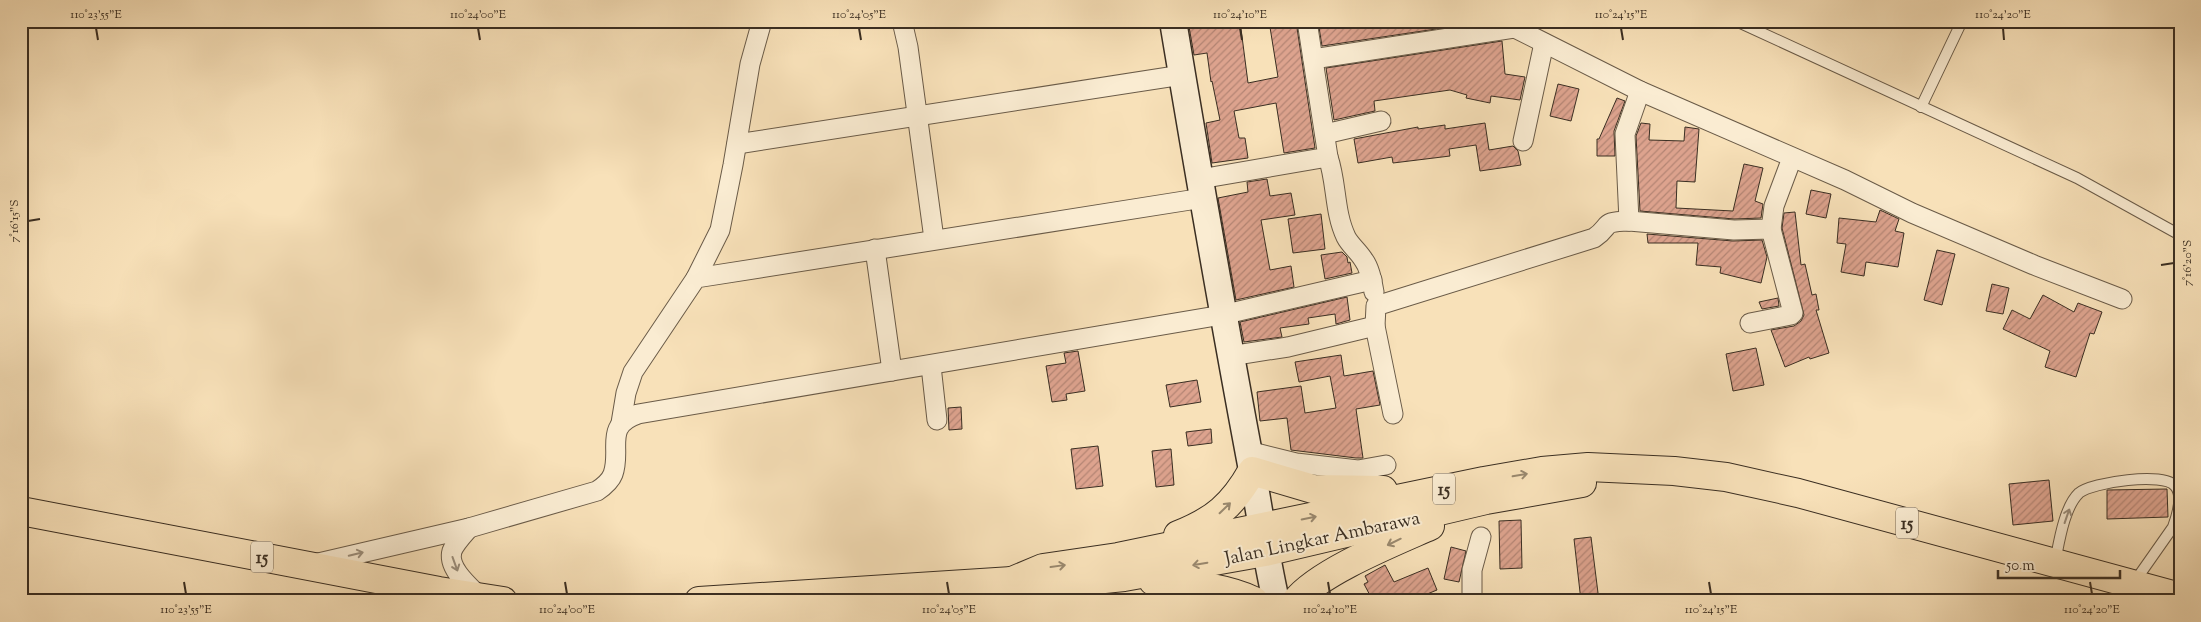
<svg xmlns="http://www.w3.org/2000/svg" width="2201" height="622" font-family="'Sorts Mill Goudy',serif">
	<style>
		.building { fill: url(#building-hatch); stroke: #3a2e22 }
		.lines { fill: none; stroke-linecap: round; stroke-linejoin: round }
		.service-casing { stroke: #6a5b48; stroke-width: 12 }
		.minor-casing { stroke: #6a5b48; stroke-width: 21 }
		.secondary-casing { stroke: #3a2e22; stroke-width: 29 }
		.trunk-casing { stroke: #3a2e22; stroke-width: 30 }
		.service { stroke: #faecd2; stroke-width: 10 }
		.minor { stroke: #faecd2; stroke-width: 19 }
		.secondary { stroke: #faecd2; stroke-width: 26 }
		.trunk { stroke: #f8e1b9; stroke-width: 28 }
		.oneway { stroke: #99886e }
		.oneway2 { stroke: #9a8d7a }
		.ticks { fill: none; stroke: #3a2e22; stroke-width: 2 }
		.labels { text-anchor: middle; stroke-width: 4; stroke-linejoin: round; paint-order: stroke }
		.shield { fill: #faecd2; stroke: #746757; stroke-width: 1 }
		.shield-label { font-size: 18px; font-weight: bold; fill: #3a2e22 }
		.street-label { font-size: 19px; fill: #3a2e22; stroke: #faecd2 }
		.neatline { fill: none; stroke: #3a2e22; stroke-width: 2 }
		.ticks-label { font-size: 12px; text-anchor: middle; fill: #3a2e22 }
	</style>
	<defs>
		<pattern id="building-hatch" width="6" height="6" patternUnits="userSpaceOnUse" patternTransform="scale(1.25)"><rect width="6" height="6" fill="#dda38e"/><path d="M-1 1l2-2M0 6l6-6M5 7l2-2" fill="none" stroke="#b48574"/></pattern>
	</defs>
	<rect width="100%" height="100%" fill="#f8e1b9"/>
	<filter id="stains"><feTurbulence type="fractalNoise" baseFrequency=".004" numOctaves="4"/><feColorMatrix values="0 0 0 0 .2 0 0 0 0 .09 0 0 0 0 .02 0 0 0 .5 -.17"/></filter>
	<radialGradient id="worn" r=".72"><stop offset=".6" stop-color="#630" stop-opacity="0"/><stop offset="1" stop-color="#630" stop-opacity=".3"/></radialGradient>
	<g class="building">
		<path d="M1188 21H1240L1248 83 1278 77 1269 21H1296L1315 148 1284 153 1276 103 1234 111 1239 138H1245L1248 158 1212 163 1206 123 1220 120 1212 81 1211 82 1207 53 1194 55Z"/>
		<path d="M1318 21H1438L1436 29 1322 46Z"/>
		<path d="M1502 41 1505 74 1525 77 1520 100 1491 96 1490 103 1466 98 1467 95 1450 90 1374 101 1375 111 1334 120 1326 68Z"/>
		<path d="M1558 84 1579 89 1571 121 1550 116Z"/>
		<path d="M1617 98 1625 101 1614 131 1615 156H1597V139H1599Z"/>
		<path d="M1485 123 1489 150 1513 146 1518 151 1521 165 1480 171 1476 145 1449 149 1450 156 1393 163 1392 157 1358 163 1354 139 1418 127V129L1445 125V129Z"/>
		<path d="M1641 123 1650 124 1649 140 1684 141 1685 127 1699 129 1695 182 1677 181 1676 208 1733 211 1744 164 1763 168 1755 201 1763 204 1761 218 1734 219 1640 211 1636 136Z"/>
		<path d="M1267 179 1270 196 1291 193 1295 215 1261 220 1270 270 1291 266 1294 287 1236 300 1218 198 1248 192 1247 182Z"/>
		<path d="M1811 190 1831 194 1826 218 1806 214Z"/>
		<path d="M1880 210 1899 219 1895 231 1904 233 1898 267 1866 262 1864 276 1841 272 1846 244 1837 243 1839 218 1876 222Z"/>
		<path d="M1795 212 1801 265 1805 264 1812 295 1816 294 1819 310H1816L1829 353 1810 359 1809 357 1785 367 1771 330 1794 326 1801 321 1804 315 1782 228 1784 213Z"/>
		<path d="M1321 214 1325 249 1293 253 1288 219Z"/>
		<path d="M1647 234 1733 241 1762 240 1767 257 1761 283 1720 273 1721 267 1696 265 1698 243H1648Z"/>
		<path d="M1937 250 1955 254 1942 305 1924 300Z"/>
		<path d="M1342 252 1347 257 1348 263 1350 262 1352 273 1325 279 1321 255Z"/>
		<path d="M1992 284 2009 288 2003 314 1986 311Z"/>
		<path d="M2043 295 2074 312 2078 303 2102 312 2094 334 2090 333 2076 377 2045 367 2050 351 2003 329 2012 310 2030 319Z"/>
		<path d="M1347 297 1350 320 1336 324 1335 314 1308 318 1309 324 1280 328 1282 337 1244 342 1240 322Z"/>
		<path d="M1778 298 1779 306 1762 309 1759 302Z"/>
		<path d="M1756 348 1764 385 1733 391 1726 354Z"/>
		<path d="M1078 351 1085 391 1066 394 1067 400 1052 402 1046 366 1066 363 1064 353Z"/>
		<path d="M1341 355 1344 376 1373 371 1380 405 1356 409 1363 458H1356L1291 450 1287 418 1260 421 1257 392 1301 386 1305 413 1336 408 1330 376 1299 382 1295 362Z"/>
		<path d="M1197 380 1201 402 1170 407 1166 385Z"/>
		<path d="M961 407 962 429 949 430 948 408Z"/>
		<path d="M1211 429 1212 443 1188 446 1186 432Z"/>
		<path d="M1098 446 1103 486 1076 489 1071 449Z"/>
		<path d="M1171 449 1174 485 1156 487 1152 451Z"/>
		<path d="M2049 480 2053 521 2013 525 2009 484Z"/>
		<path d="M2167 489 2168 517 2107 519V490Z"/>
		<path d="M1521 520 1522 568 1500 569 1499 521Z"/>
		<path d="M1591 537 1599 601H1581L1574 539Z"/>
		<path d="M1451 547 1466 551 1459 582 1444 579Z"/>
		<path d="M1385 565 1394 582 1428 568 1437 590 1410 601H1373L1364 584 1368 582 1365 576Z"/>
	</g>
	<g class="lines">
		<g class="service-casing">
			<g id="service">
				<path d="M1736 21 2077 178 2180 235"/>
				<path d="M1921 107 1962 21"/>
				<path d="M2055 562C2059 543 2064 507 2079 493 2092 482 2164 472 2175 486 2184 496 2177 516 2173 527L2133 584"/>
			</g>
		</g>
		<g class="minor-casing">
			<g id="minor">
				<path d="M902 21 908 47 934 239"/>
				<path d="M1501 21 1640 91 1845 180 1912 213 2034 265 2122 299"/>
				<path d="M1313 59 1514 28"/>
				<path d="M1325 134 1381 121"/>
				<path d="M1523 141 1544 43"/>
				<path d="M737 144 1182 75"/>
				<path d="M1328 157C1337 183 1334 212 1346 237 1350 245 1358 251 1363 259 1370 268 1372 281 1374 292"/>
				<path d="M1200 179 1328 157 1307 21"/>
				<path d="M1629 221 1625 134 1640 91"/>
				<path d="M875 249 892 371"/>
				<path d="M696 278 720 230 733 165 750 64 762 21"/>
				<path d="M1750 323 1791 315 1793 313 1771 229"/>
				<path d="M1230 356 1288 347 1375 326"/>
				<path d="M931 366 937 420"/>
				<path d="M1393 414 1375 326 1376 306 1594 238C1613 225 1599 222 1629 221L1734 230 1771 229 1774 206 1792 158"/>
				<path d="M621 423 626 393 633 372 696 278 1203 198"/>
				<path d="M1248 451 1296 463 1358 470 1386 465"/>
				<path d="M469 528C463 535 455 543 452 551 447 568 469 586 480 597"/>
				<path d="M314 564 469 528 597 491C603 487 610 482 613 474 622 449 603 426 638 414L1222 315 1372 280"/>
				<path d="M1472 601V570L1481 537"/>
			</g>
		</g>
		<g class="secondary-casing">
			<path id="secondary" d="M1173 21C1198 171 1224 321 1252 470 1260 514 1266 557 1276 601"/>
		</g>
		<g class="trunk-casing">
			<g id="trunk">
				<path d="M21 511 439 591 503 601"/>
				<path d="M1178 535C1214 521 1233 505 1252 471L1313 489 1383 490"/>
				<path d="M1012 581 1043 568 1118 557 1484 481 1542 471 1588 467 1674 471 1726 477 1798 493 2180 597"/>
				<path d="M1153 581C1188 585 1222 586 1254 601"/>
				<path d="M699 601 1012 581 1045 585 1124 577 1265 552 1486 500 1582 483"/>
				<path d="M1296 601C1319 572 1394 542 1430 526"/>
			</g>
		</g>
		<use href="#service" class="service"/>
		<use href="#minor" class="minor"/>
		<use href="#secondary" class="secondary"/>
		<use href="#trunk" class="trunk"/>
	</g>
	<defs><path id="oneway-shaft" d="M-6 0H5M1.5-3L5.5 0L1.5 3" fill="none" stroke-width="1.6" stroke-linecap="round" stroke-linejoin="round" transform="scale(1.25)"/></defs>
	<g class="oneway">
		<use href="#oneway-shaft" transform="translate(1520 475) rotate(-10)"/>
		<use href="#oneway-shaft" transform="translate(1225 508) rotate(-44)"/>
		<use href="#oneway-shaft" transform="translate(1309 518) rotate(-12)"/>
		<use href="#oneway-shaft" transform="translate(1394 542) rotate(154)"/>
		<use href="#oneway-shaft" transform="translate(1200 564) rotate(170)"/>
		<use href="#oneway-shaft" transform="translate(1058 566) rotate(-8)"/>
	</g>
	<g class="oneway2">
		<use href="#oneway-shaft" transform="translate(2067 516) rotate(-71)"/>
		<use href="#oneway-shaft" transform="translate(356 554) rotate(-14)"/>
		<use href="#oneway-shaft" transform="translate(455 564) rotate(70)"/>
	</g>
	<path class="ticks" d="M96 28 98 40M478 28 480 40M859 28 861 40M1240 28 1242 40M1621 28 1623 40M2003 28 2004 40M28 221 40 219M2161 265 2174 263M184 582 186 594M565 582 567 594M947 582 949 594M1328 582 1330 594M1709 582 1711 594M2090 582 2092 594"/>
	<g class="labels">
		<g class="shield">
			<rect x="1433" y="473.5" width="22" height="31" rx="4"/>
			<rect x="1896" y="507.5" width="22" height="31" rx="4"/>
			<rect x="251" y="541.5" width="22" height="31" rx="4"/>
		</g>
		<g class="shield-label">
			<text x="1444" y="495">15</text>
			<text x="1907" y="529">15</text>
			<text x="262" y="563">15</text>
		</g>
		<g class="street-label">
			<text transform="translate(1322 537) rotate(-12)" y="7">Jalan Lingkar Ambarawa</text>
		</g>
	</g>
	<rect width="2201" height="622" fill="none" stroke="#f8e1b9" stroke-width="55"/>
	<path d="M1998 570v8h122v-8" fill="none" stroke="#3a2e22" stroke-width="2.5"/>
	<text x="2006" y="570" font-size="15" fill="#3a2e22" stroke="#faecd2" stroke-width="4" paint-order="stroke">50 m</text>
	<rect x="28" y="28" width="2146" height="566" class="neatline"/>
	<g class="ticks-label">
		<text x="96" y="18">110°23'55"E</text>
		<text x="478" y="18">110°24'00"E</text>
		<text x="859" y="18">110°24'05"E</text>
		<text x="1240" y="18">110°24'10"E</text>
		<text x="1621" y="18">110°24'15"E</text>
		<text x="2003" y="18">110°24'20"E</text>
		<text transform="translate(14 221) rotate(-90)" y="4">7°16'15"S</text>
		<text transform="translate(2187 263) rotate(-90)" y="4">7°16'20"S</text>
		<text x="186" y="613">110°23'55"E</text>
		<text x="567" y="613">110°24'00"E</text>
		<text x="949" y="613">110°24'05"E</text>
		<text x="1330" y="613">110°24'10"E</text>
		<text x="1711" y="613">110°24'15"E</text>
		<text x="2092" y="613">110°24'20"E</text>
	</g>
	<rect width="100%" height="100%" filter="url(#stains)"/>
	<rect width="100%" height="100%" fill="url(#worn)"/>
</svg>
